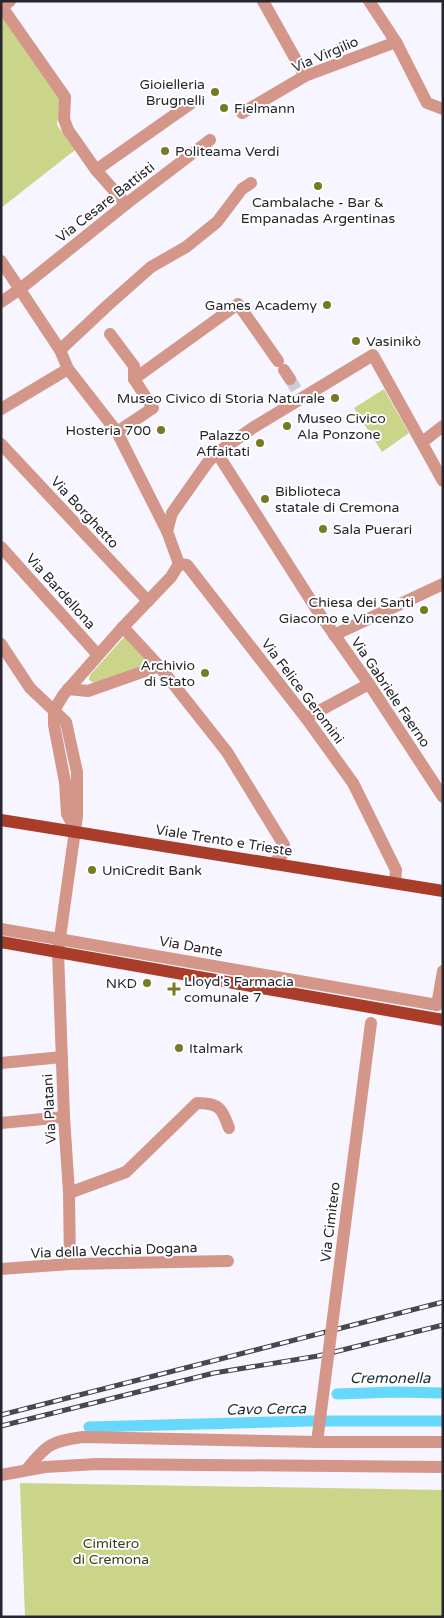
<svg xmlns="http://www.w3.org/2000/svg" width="444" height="1618" font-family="'Varela Round',sans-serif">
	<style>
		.green { fill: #cbd589 }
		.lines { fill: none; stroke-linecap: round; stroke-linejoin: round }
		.canal { stroke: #66d8fb; stroke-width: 11 }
		.minor-tunnel { stroke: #cdccd5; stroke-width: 12; stroke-dasharray: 12 6; stroke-linecap: butt }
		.minor { stroke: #d49689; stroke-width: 12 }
		.major { stroke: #aa3d2a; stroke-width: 12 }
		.rail-casing { stroke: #48474f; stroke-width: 5 }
		.rail { stroke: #fff; stroke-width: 3; stroke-dasharray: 9; stroke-linecap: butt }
		.minor-bridge { stroke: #d49689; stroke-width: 12 }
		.poi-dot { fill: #767a23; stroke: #fff; stroke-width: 2 }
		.labels { text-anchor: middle; stroke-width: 4; stroke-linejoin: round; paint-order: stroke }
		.street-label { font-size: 14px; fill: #27262e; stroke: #fff }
		.poi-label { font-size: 14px; fill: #27262e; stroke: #fff; text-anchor: start }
		.park-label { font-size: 14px; fill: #3a3e18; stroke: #fff }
		.water-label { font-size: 15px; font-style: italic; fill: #1b2f36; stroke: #fff }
	</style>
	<rect width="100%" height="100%" fill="#f7f5ff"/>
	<g class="green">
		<path d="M1 15 60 99 57 125 75 150 1 208Z"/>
		<path d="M384 389 409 433 382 452 354 408Z"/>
		<path d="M125 636 151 662 94 683 89 680 90 675Z"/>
		<path d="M20 1483 443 1490V1617H25Z"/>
	</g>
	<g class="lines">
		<g class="canal">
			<path d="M337 1394 396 1392 443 1393"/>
			<path d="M89 1427 308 1421H443"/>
		</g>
		<path class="minor-tunnel" d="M290 379 299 394"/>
		<g class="minor">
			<path d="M10 1 2 7 65 97 64 119 68 130 96 170 126 204"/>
			<path d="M263 1 305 76"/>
			<path d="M369 1 396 42 427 103 443 109"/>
			<path d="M242 113 305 76 396 42"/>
			<path d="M96 170 190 104"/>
			<path d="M1 261 60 350 68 369 117 432 167 531 179 564 187 565 306 718 353 783 396 870 395 883"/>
			<path d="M1 302 20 289 126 204 210 140"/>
			<path d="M110 334 134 366V379"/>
			<path d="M60 350 108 305 151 267 186 247 217 222 242 189 251 183"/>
			<path d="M284 370 290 379"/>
			<path d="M134 379 238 304 278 361"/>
			<path d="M1 409 68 369"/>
			<path d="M117 432 153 408 134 379"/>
			<path d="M421 440H425L443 426"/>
			<path d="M1 444 148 601"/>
			<path d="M217 453 317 610 369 684 443 797"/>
			<path d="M167 531 172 513 208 462 217 453 254 427 373 355 443 481"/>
			<path d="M1 547 98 655"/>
			<path d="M123 627 159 666 227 752 284 845 282 855 273 864"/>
			<path d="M334 635 443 584"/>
			<path d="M1 644 30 688 66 722 77 772V816L58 952 64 1117 69 1193 70 1264"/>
			<path d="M68 689 88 691 159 666"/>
			<path d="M306 718 369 684"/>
			<path d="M76 831 67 814 65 782 54 725V710L64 694 123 627 171 577 179 564"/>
			<path d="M1 929 437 1005"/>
			<path d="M437 1005 443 971"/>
			<path d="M1 1063 62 1057"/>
			<path d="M1 1123 64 1117"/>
			<path d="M69 1193 126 1172 197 1103C219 1103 222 1108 229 1128"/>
			<path d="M1 1269 70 1264 228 1261"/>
			<path d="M27 1469C47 1444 52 1441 83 1437L317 1442H443"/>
			<path d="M1 1475 45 1467 97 1464 443 1467"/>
		</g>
		<g class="major">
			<path d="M1 820 443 891"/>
			<path d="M1 942 443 1020"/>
		</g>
		<g class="rail-casing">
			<g id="rail">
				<path d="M1 1415 443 1302"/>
				<path d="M1 1426 214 1373 318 1356 443 1325"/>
			</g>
		</g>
		<use href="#rail" class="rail"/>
		<path class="minor-bridge" d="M317 1442 371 1023"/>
	</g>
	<g class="poi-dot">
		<circle cx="215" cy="92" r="5"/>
		<circle cx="224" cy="108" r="5"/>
		<circle cx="165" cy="151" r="5"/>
		<circle cx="318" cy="186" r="5"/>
		<circle cx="327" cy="305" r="5"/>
		<circle cx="356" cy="341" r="5"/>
		<circle cx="335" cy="398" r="5"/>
		<circle cx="287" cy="426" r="5"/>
		<circle cx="161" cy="430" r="5"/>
		<circle cx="260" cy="443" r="5"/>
		<circle cx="265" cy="499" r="5"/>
		<circle cx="323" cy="529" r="5"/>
		<circle cx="424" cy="610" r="5"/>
		<circle cx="205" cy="673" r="5"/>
		<circle cx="92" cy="870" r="5"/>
		<circle cx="147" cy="983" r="5"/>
		<path d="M171.5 981.5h5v5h5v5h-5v5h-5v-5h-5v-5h5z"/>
		<circle cx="179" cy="1048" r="5"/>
	</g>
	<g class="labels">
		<g class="street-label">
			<text transform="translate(325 54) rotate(-23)" y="5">Via Virgilio</text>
			<text transform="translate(105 202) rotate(-38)" y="5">Via Cesare Battisti</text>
			<text transform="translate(85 512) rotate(47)" y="5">Via Borghetto</text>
			<text transform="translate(61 591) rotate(48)" y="5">Via Bardellona</text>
			<text transform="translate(303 691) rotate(53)" y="5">Via Felice Geromini</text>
			<text transform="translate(391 692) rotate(56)" y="5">Via Gabriele Faerno</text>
			<text transform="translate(224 840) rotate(9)" y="5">Viale Trento e Trieste</text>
			<text transform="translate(191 946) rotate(10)" y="5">Via Dante</text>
			<text transform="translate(49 1109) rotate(-93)" y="5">Via Platani</text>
			<text transform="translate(330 1222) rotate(-83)" y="5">Via Cimitero</text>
			<text transform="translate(114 1250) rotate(-2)" y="5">Via della Vecchia Dogana</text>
		</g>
		<g class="poi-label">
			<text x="205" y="89" text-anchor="end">Gioielleria<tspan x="205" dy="16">Brugnelli</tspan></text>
			<text x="234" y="113">Fielmann</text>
			<text x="175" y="156">Politeama Verdi</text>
			<text x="318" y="207" text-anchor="middle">Cambalache - Bar &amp;<tspan x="318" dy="16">Empanadas Argentinas</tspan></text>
			<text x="317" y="310" text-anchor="end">Games Academy</text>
			<text x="366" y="346">Vasinikò</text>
			<text x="325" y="403" text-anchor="end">Museo Civico di Storia Naturale</text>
			<text x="297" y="423">Museo Civico<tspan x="297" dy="16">Ala Ponzone</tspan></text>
			<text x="151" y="435" text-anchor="end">Hosteria 700</text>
			<text x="250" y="440" text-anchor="end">Palazzo<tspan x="250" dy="16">Affaitati</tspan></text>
			<text x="275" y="496">Biblioteca<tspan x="275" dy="16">statale di Cremona</tspan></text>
			<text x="333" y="534">Sala Puerari</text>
			<text x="414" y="607" text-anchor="end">Chiesa dei Santi<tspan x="414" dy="16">Giacomo e Vincenzo</tspan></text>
			<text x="195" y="670" text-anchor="end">Archivio<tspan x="195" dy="16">di Stato</tspan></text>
			<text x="102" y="875">UniCredit Bank</text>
			<text x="184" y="986">Lloyd's Farmacia<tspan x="184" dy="16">comunale 7</tspan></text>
			<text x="137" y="988" text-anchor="end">NKD</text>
			<text x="189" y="1053">Italmark</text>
		</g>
		<g class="park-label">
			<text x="111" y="1548">Cimitero<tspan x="111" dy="16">di Cremona</tspan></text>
		</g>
		<g class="water-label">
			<text x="390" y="1383">Cremonella</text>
			<text transform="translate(266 1409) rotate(-1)" y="5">Cavo Cerca</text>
		</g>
	</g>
	<rect width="444" height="1618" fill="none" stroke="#27262e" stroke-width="5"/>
</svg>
